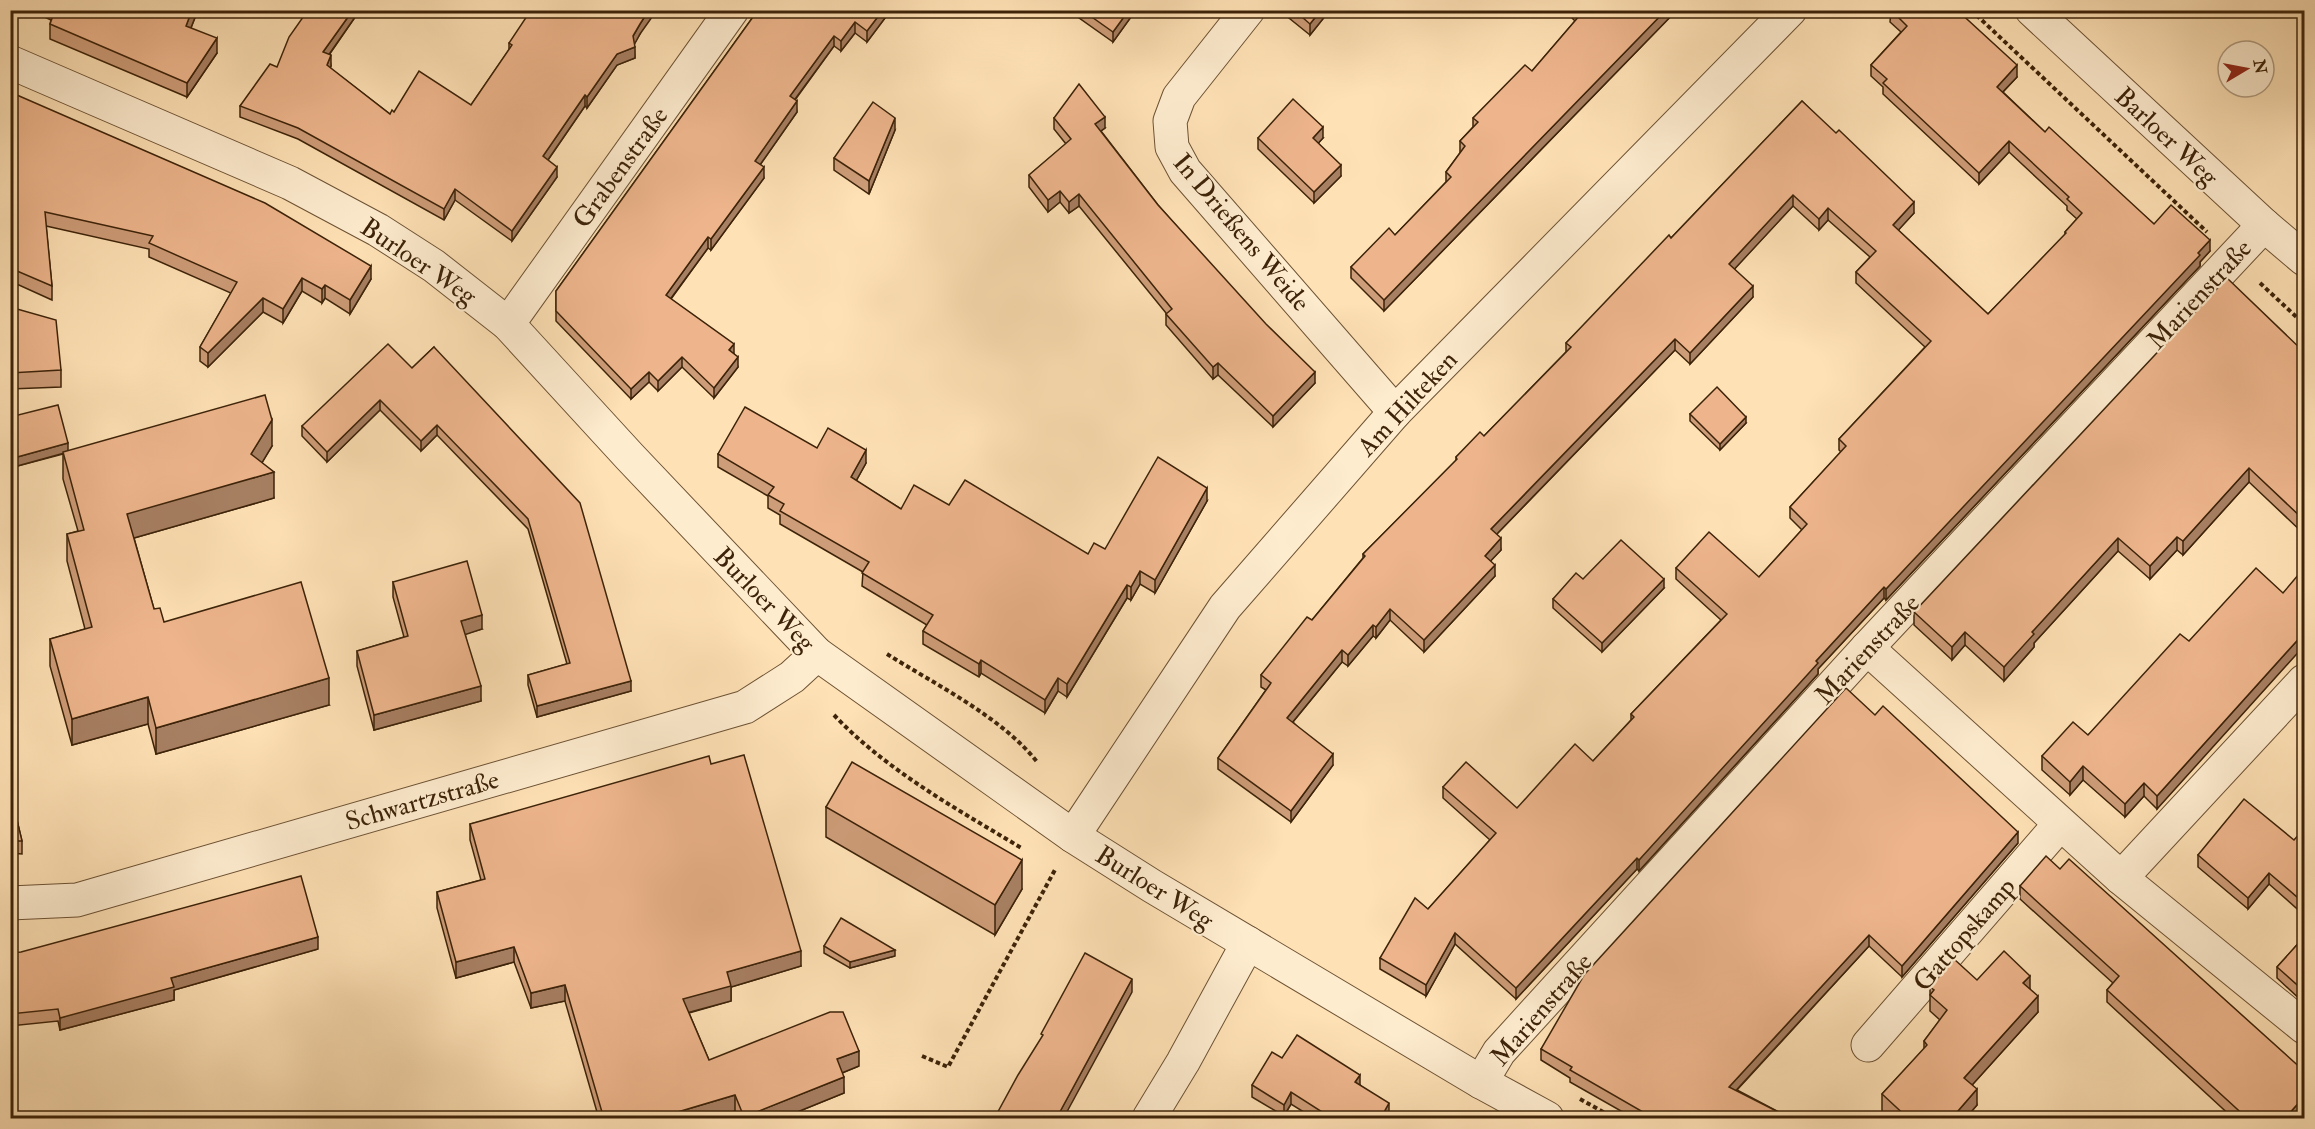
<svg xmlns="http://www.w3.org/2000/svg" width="2315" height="1129" font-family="'IM FELL Double Pica',serif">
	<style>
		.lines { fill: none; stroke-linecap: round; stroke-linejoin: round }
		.street-casing { stroke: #6d5234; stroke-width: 35 }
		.path { stroke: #3d2309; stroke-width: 4; stroke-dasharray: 4.5 3; stroke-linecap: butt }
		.street { stroke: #feeccf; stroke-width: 33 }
		.wall { fill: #cd9c78; stroke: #3d2309; stroke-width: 1.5 }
		.shaded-wall { fill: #a77f62; stroke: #3d2309; stroke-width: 1.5 }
		.building { fill: #eeb58c; stroke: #3d2309; stroke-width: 1.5 }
		.labels { text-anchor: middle; stroke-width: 4.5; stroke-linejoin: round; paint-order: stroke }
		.street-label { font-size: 26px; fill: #3d2309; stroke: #feeccf }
	</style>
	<rect width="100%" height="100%" fill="#fee1b5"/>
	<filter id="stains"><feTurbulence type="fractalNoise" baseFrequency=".00333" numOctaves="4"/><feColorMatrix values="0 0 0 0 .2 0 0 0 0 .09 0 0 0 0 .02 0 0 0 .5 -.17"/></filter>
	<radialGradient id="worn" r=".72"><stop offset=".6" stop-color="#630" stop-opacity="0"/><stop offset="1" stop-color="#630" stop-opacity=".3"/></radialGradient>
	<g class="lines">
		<g class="street-casing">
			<g id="street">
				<path d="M1248 10 1179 97 1170 121 1172 147 1185 171 1395 412"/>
				<path d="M2032 10 2264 225 2304 259"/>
				<path d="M10 62 290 183 378 230 434 266 508 324 630 457 817 654 1073 836 1152 886 1481 1082 1547 1118"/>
				<path d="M508 324 732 10"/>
				<path d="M1867 648 2121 878 2304 1027"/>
				<path d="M1073 836 1225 607 1395 412 1790 10"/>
				<path d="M2121 878 2304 681"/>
				<path d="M10 903 77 900 745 707 792 677 817 654"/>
				<path d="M1868 1045 2060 824"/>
				<path d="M1481 1082 1499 1052 1867 648 2264 225"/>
				<path d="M1149 1118 1183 1062 1248 943"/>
			</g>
		</g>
		<g class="path">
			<path d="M1971 10 2207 232"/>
			<path d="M2260 283 2304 324"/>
			<path d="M887 654C936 685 1002 717 1038 763"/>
			<path d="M834 715C887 771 957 809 1023 849"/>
			<path d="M922 1056 948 1067 1056 868"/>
			<path d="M1580 1099 1614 1118"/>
		</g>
		<use href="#street" class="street"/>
	</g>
	<g class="wall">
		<path d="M30 10H198L191 28 217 53 187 97 50 39V24L51 20Z"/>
		<path d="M360 10 329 55 331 66 330 68 390 114 394 112 471 105 509 50V43L640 34 634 44 635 58 617 65 587 108 585 106 548 160 557 177 512 241 455 200 444 220 298 139 240 117V106L277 67Z"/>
		<path d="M758 10H891L867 42 855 33 841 51 834 46 795 100 797 112 760 165 764 178 711 250 708 248 671 299 734 354 738 367 714 398 682 367 658 391 649 382 631 399 556 321V291Z"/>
		<path d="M1075 10H1136L1113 42 1075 15Z"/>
		<path d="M1279 10H1330L1310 35Z"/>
		<path d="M1572 10H1677L1384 311 1351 278V267L1395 235 1446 182V172L1460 153V141L1473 127V118L1532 71 1575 21 1572 18Z"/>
		<path d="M1891 10 2017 77 2003 92 2045 132 2154 224 2210 251 2200 262V266L1886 600 1884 598 1818 669V674L1639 871 1637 869 1516 999 1455 944 1426 996 1380 969V958L1428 909 1490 840 1443 798V787L1517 808 1593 761 1631 720V714L1721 620 1676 579V568L1759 577 1802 530 1790 518V507L1841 452 1839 450V439L1925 347 1856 283V272L1870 257 1828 220 1819 230 1793 206 1734 269 1753 297 1690 364 1675 350 1497 534 1501 550 1490 561 1495 576 1424 652 1390 620 1376 638 1373 636 1348 666 1342 662 1293 722 1333 765 1291 822 1218 769V758L1266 690 1261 687V675L1312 620 1363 558V554L1456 461V457L1484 436 1566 352V343L1671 238 1802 101 1914 213 1898 230 1988 314 2065 235V232L2077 219 2067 210V206L2009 152 1979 184 1883 94V87L1871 76V65L1901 32 1890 22Z"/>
		<path d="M10 92 371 279 350 314 325 298 322 303 302 291 283 323 263 312 208 367 200 361V347L231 293 149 257V249L46 226 52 286V300L10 281Z"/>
		<path d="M1054 118 1105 128 1101 131 1158 205 1315 383 1273 427 1218 375 1213 379 1166 325V313L1079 206 1069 213 1060 202 1048 212 1029 187V175L1066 144 1054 129Z"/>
		<path d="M895 130 869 194 834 170V158Z"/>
		<path d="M1258 138H1323L1318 143 1341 176 1314 203 1258 149Z"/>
		<path d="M10 307 61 370V387L10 389Z"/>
		<path d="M434 347 631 691 537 717 528 685V675L567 664 528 529 437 435 421 451 380 410 327 462 302 436V426L412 368Z"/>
		<path d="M2304 352V534L2249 482 2183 555 2177 550 2150 579 2118 551 2034 643V647L2004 681 1965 645 1952 660 1914 625V612Z"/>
		<path d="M1690 414 1746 423 1720 450 1690 421Z"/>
		<path d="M10 417 68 451 272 446 262 462 274 498 134 538 154 609 164 622 329 705 156 754 148 724 72 745 50 666V639L85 629 67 561V534L78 531 63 479V454L10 468Z"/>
		<path d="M817 448 866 463 856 481 901 509 949 505 1088 554 1105 549 1207 501 1155 593 1140 584 1131 600 1127 598 1067 697 1058 691 1045 713 981 673 979 677 923 644V631L927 625 862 586 863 572 780 524V515L768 508V496L718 467V454Z"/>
		<path d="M1583 579 1664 588 1602 652 1553 608V599Z"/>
		<path d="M393 582 482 629 465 634 481 701 374 730 357 666V651L404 637 393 597Z"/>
		<path d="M2283 593 2157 809 2144 796 2125 817 2083 780 2070 795 2042 770V756L2088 735 2189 641Z"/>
		<path d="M711 764 801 966 731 987V1001L689 1013 709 1060 859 1066 842 1073 844 1093 780 1119H738L735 1111 708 1119H599L565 1001 531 1008 514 962 456 978 437 908V892L481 880 470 840V824Z"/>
		<path d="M10 791 22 841V854L10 853Z"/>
		<path d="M826 807 1022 889 995 935 826 837Z"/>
		<path d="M2304 835V915L2269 884 2248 909 2198 867V855L2294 840Z"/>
		<path d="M2018 843 1902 977 1869 946 1737 1090 1792 1119H1635L1570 1082V1078L1541 1060V1049Z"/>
		<path d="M2020 886 2303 1089 2304 1109 2296 1119H2234L2107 1002V990L2113 983 2020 899Z"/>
		<path d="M2304 937V1003L2277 978V967Z"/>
		<path d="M824 946 895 956 850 968 824 953Z"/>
		<path d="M318 949 174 990V1000L60 1030 58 1021 10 1026V953Z"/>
		<path d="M1977 980 2030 989 2038 1012 1972 1085 1977 1105 1965 1119H1891L1882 1111V1094L1924 1049V1041L1940 1020 1930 1011V987Z"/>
		<path d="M1282 1058 1360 1085 1389 1114 1388 1117 1391 1119H1315L1291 1104 1284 1116 1252 1097V1085Z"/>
	</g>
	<g class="shaded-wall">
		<path d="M192 10H198L186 40V26Z"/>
		<path d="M353 10H360L323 63V52Z"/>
		<path d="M649 10H657L640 34 633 47V36L640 24Z"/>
		<path d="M883 10H891L867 42V31Z"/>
		<path d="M1129 10H1136L1113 42V32Z"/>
		<path d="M1321 10H1330L1310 35V24Z"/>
		<path d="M1666 10H1677L1384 311V300Z"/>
		<path d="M855 22V33L841 51V41Z"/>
		<path d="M834 36V46L790 106V96Z"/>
		<path d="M217 38V53L187 97V83Z"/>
		<path d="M635 47V58L617 65 587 108V97L617 54Z"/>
		<path d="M331 55V66L327 76V65Z"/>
		<path d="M2017 65V77L1997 98V87Z"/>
		<path d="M585 95V106L543 167V156Z"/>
		<path d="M797 101V112L755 172V161Z"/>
		<path d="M1105 117V128L1095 135V124Z"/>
		<path d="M895 118V130L869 194V181Z"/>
		<path d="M1323 127V138L1313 149V138Z"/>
		<path d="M2009 141V152L1979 184V173Z"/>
		<path d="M1341 165V176L1314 203V192Z"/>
		<path d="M557 167V177L512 241V231Z"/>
		<path d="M764 167V178L711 250V239Z"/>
		<path d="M455 189V200L444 220V209Z"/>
		<path d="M1060 191V202L1048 212V200Z"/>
		<path d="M1079 194V206L1069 213V202Z"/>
		<path d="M1793 195V206L1729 275V264Z"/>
		<path d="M1914 202V213L1893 236V225Z"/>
		<path d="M1828 208V220L1819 230V219Z"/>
		<path d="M708 237V248L666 305V295Z"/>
		<path d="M2210 240V251L2200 262V266L1886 600V589Z"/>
		<path d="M371 266V279L350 314V300Z"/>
		<path d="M302 278V291L283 323V309Z"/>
		<path d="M325 285V298L322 303V289Z"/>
		<path d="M1753 286V297L1690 364V353Z"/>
		<path d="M263 298V312L208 367V353Z"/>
		<path d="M1675 339V350L1491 540V529Z"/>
		<path d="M734 344V354L729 350Z"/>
		<path d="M682 357V367L658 391V381Z"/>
		<path d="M738 357V367L714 398V388Z"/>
		<path d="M1218 363V375L1213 379V367Z"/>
		<path d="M649 372V382L631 399V389Z"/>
		<path d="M1315 372V383L1273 427V416Z"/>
		<path d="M380 400V410L327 462V452Z"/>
		<path d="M1746 417V423L1720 450V444Z"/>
		<path d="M272 420V446L253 478 274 472V498L127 540V514L251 454Z"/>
		<path d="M437 425V435L421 451V441Z"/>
		<path d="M68 443V452L10 468V459Z"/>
		<path d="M866 450V463L851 490V477Z"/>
		<path d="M2249 468V482L2183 555V541Z"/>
		<path d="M1207 488V501L1155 593V580Z"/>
		<path d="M2177 537V550L2150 579V566Z"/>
		<path d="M1501 538V550L1485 567V556Z"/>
		<path d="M2118 538V551L2034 643V647L2004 681V667L2032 632Z"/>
		<path d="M1495 565V576L1424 652V640Z"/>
		<path d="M1140 571V584L1131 600V587Z"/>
		<path d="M1664 579V588L1602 652V643Z"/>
		<path d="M1127 585V598L1067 697V684Z"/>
		<path d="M1884 587V598L1818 669V674L1639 871V860L1816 661Z"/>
		<path d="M1390 609V620L1376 638V627Z"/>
		<path d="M482 615V629L461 636V621Z"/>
		<path d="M1373 625V636L1348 666V655Z"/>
		<path d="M1965 632V645L1952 660V647Z"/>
		<path d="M2304 633V646L2157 809V796Z"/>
		<path d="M1342 650V662L1287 729V718Z"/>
		<path d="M981 660V673L979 677V664Z"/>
		<path d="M329 678V705L156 754V728Z"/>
		<path d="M1058 678V691L1045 713V700Z"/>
		<path d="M631 681V691L537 717V706Z"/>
		<path d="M481 686V701L374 730V715Z"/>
		<path d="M148 697V724L72 745V719Z"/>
		<path d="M1333 754V765L1291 822V811Z"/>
		<path d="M2083 766V780L2070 795V782Z"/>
		<path d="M2144 783V796L2125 817V804Z"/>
		<path d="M2018 832V843L1902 977V966Z"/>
		<path d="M1637 858V869L1516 999V988Z"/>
		<path d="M1022 860V889L995 935V905Z"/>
		<path d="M2269 873V884L2248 909V898Z"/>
		<path d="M1455 933V944L1426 996V985Z"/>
		<path d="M1869 935V946L1729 1098V1087Z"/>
		<path d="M318 937V949L174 990V1000L60 1030V1018L171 978Z"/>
		<path d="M514 947V962L456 978V962Z"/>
		<path d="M895 950V956L850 968V962Z"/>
		<path d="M801 951V966L731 987V1001L683 1014V999L727 972Z"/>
		<path d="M2030 976V992L2023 983Z"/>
		<path d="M1132 979V992L1063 1119H1056Z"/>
		<path d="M565 985V1001L531 1008V993Z"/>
		<path d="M2038 996V1012L1964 1094V1078Z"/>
		<path d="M859 1051V1066L837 1075V1059Z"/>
		<path d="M1360 1075V1086L1355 1082Z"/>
		<path d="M2304 1075V1088L2302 1091V1078Z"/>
		<path d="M844 1077V1093L780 1119H744V1117Z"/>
		<path d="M1977 1089V1105L1965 1119H1951Z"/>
		<path d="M1291 1092V1104L1284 1116V1105Z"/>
		<path d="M735 1095V1111L708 1119H654Z"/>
		<path d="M2304 1097V1109L2296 1119H2284Z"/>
		<path d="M1389 1103V1114L1387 1119 1383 1114Z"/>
	</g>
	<g class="building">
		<path d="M55 10H192L186 26 217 38 187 83 50 24Z"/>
		<path d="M308 10H353L323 52 331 55 327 65 390 114 392 110 394 112 419 71 471 105 512 45 509 43 531 10H649L640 24 633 36 635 47 617 54 587 97 585 95 543 156 557 167 512 231 455 189 444 209 298 128 240 106 270 64 277 67 289 37Z"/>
		<path d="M758 10H883L867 31 855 22 841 41 834 36 790 96 797 101 755 161 764 167 711 239 708 237 666 295 734 344 729 350 738 357 714 388 682 357 658 381 649 372 631 389 556 311V291Z"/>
		<path d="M1082 10H1129L1113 32Z"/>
		<path d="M1294 10H1321L1310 24Z"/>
		<path d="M1575 10H1666L1384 300 1351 267 1389 228 1395 235 1451 177 1446 172 1465 146 1460 141 1478 122 1473 118 1525 65 1532 71 1580 15Z"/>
		<path d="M1891 10H1957L2017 65 1997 87 2045 132 2049 127 2154 224 2171 205 2210 240 2198 253 2200 255 1886 589 1884 587 1816 661 1818 663 1639 860 1637 858 1516 988 1455 933 1426 985 1380 958 1415 898 1428 909 1496 833 1443 787 1466 762 1517 808 1575 744 1593 761 1634 717 1631 714 1727 614 1676 568 1709 532 1759 577 1807 524 1790 507 1846 446 1839 439 1931 341 1856 272 1876 251 1828 208 1819 219 1793 195 1729 264 1753 286 1690 353 1675 339 1491 529 1501 538 1485 556 1495 565 1424 640 1390 609 1376 627 1373 625 1348 655 1342 650 1287 718 1333 754 1291 811 1218 758 1271 683 1261 675 1307 617 1312 620 1365 556 1363 554 1457 459 1456 457 1480 432 1484 436 1571 347 1566 343 1669 235 1671 238 1802 101 1836 133 1839 130 1914 202 1893 225 1988 314 2066 233 2065 232 2082 213 2067 199 2069 197 2009 141 1979 173 1883 83 1887 79 1871 65 1907 26Z"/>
		<path d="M1079 84 1105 117 1095 124 1158 205 1266 324 1315 372 1273 416 1218 363 1213 367 1166 314 1172 309 1079 194 1069 202 1060 191 1048 200 1029 175 1071 139 1054 118Z"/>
		<path d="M10 92 265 203 371 266 350 300 325 285 322 289 302 278 283 309 263 298 208 353 200 347 237 282 149 243 153 236 45 212 52 286 10 268Z"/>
		<path d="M1293 99 1323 127 1313 138 1341 165 1314 192 1258 138Z"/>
		<path d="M873 102 895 118 869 181 834 158Z"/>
		<path d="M2227 278 2304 352V520L2249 468 2183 541 2177 537 2150 566 2118 538 2032 632 2034 634 2004 667 1965 632 1952 647 1914 612Z"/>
		<path d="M10 307 56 320 61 370 10 373Z"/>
		<path d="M388 344 412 368 434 347 580 503 631 681 537 706 528 675 570 663 528 519 437 425 421 441 380 400 327 452 302 426Z"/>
		<path d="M1717 387 1746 417 1720 444 1690 414Z"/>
		<path d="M265 395 272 420 251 454 274 472 127 514 154 609 160 608 164 622 301 582 329 678 156 728 148 697 72 719 50 639 92 627 67 534 84 530 63 452Z"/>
		<path d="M58 405 68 443 10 459V417Z"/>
		<path d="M745 407 817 448 828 428 866 450 851 477 901 509 914 485 949 505 965 480 1088 554 1094 543 1105 549 1158 457 1207 488 1155 580 1140 571 1131 587 1127 585 1067 684 1058 678 1045 700 981 660 979 664 923 631 933 615 862 573 869 562 780 511 784 504 768 495 774 487 718 454Z"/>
		<path d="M1621 540 1664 579 1602 643 1553 599 1576 573 1583 579Z"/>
		<path d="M467 561 482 615 461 621 481 686 374 715 357 651 408 636 393 582Z"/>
		<path d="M2256 568 2283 593 2304 568V633L2157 796 2144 783 2125 804 2083 766 2070 782 2042 756 2073 722 2088 735 2180 634 2189 641Z"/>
		<path d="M1846 688 1875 715 1883 706 2018 832 1902 966 1869 935 1729 1087 1792 1119H1655L1570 1070 1572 1067 1541 1049 1584 975Z"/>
		<path d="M744 755 801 951 727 972 731 986 683 999 709 1060 830 1012H843L859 1051 837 1059 844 1077 744 1117 735 1095 654 1119H604L565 985 531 993 514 947 456 962 437 892 485 879 470 824 709 756 711 764Z"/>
		<path d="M852 762 1022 860 995 905 826 807Z"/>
		<path d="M10 791 22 841H10Z"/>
		<path d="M2244 799 2294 840 2301 832 2304 835V903L2269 873 2248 898 2198 855Z"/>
		<path d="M2046 856 2060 869 2069 859 2304 1071V1075L2302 1078 2304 1097 2284 1119H2248L2107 990 2119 976 2020 886Z"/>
		<path d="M301 876 318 937 171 978 174 987 60 1018 58 1009 10 1014V953L21 952Z"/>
		<path d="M841 918 895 950 850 962 824 946Z"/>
		<path d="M2304 937V991L2277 967Z"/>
		<path d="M2004 951 2030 976 2023 983 2038 996 1964 1078 1977 1089 1951 1119H1909L1882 1094 1927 1045 1924 1041 1947 1010 1930 995 1934 990 1930 987 1954 959 1977 980Z"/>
		<path d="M1085 953 1132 979 1056 1119H994L1018 1075 1043 1035 1041 1034Z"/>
		<path d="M1297 1035 1360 1075 1355 1082 1389 1103 1383 1114 1391 1119H1333L1291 1092 1284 1105 1252 1085 1272 1052 1282 1058Z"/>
		<path d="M1800 1114 1809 1119H1798Z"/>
		<path d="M592 1115 593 1119H580Z"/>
	</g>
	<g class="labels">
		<g class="street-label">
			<text transform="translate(2167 136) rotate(43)" y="9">Barloer Weg</text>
			<text transform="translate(620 167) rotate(-54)" y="9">Grabenstraße</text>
			<text transform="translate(1242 232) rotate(50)" y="9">In Drießens Weide</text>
			<text transform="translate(419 261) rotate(34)" y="9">Burloer Weg</text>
			<text transform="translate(2199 294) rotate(-47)" y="9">Marienstraße</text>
			<text transform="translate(1407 403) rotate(-47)" y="9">Am Hilteken</text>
			<text transform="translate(765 599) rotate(46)" y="9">Burloer Weg</text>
			<text transform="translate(1867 649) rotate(-47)" y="9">Marienstraße</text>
			<text transform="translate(422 800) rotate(-16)" y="9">Schwartzstraße</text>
			<text transform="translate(1155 887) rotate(32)" y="9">Burloer Weg</text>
			<text transform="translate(1964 934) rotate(-49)" y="9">Gattopskamp</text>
			<text transform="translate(1541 1009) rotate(-49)" y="9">Marienstraße</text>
		</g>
	</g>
	<rect width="2315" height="1129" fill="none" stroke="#fee1b5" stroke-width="36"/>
	<rect x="12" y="12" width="2291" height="1105" fill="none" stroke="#3d2309" stroke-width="3"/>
	<rect x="18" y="18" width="2279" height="1093" fill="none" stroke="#3d2309" stroke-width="1.5"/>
	<g transform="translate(2246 69) rotate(80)"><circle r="28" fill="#feeccf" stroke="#b19c80" stroke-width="1.5"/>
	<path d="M0-4.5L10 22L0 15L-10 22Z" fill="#8f2418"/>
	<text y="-9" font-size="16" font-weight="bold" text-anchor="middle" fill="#3d2309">N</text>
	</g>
	<rect width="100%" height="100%" filter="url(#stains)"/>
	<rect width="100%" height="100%" fill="url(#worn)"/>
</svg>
